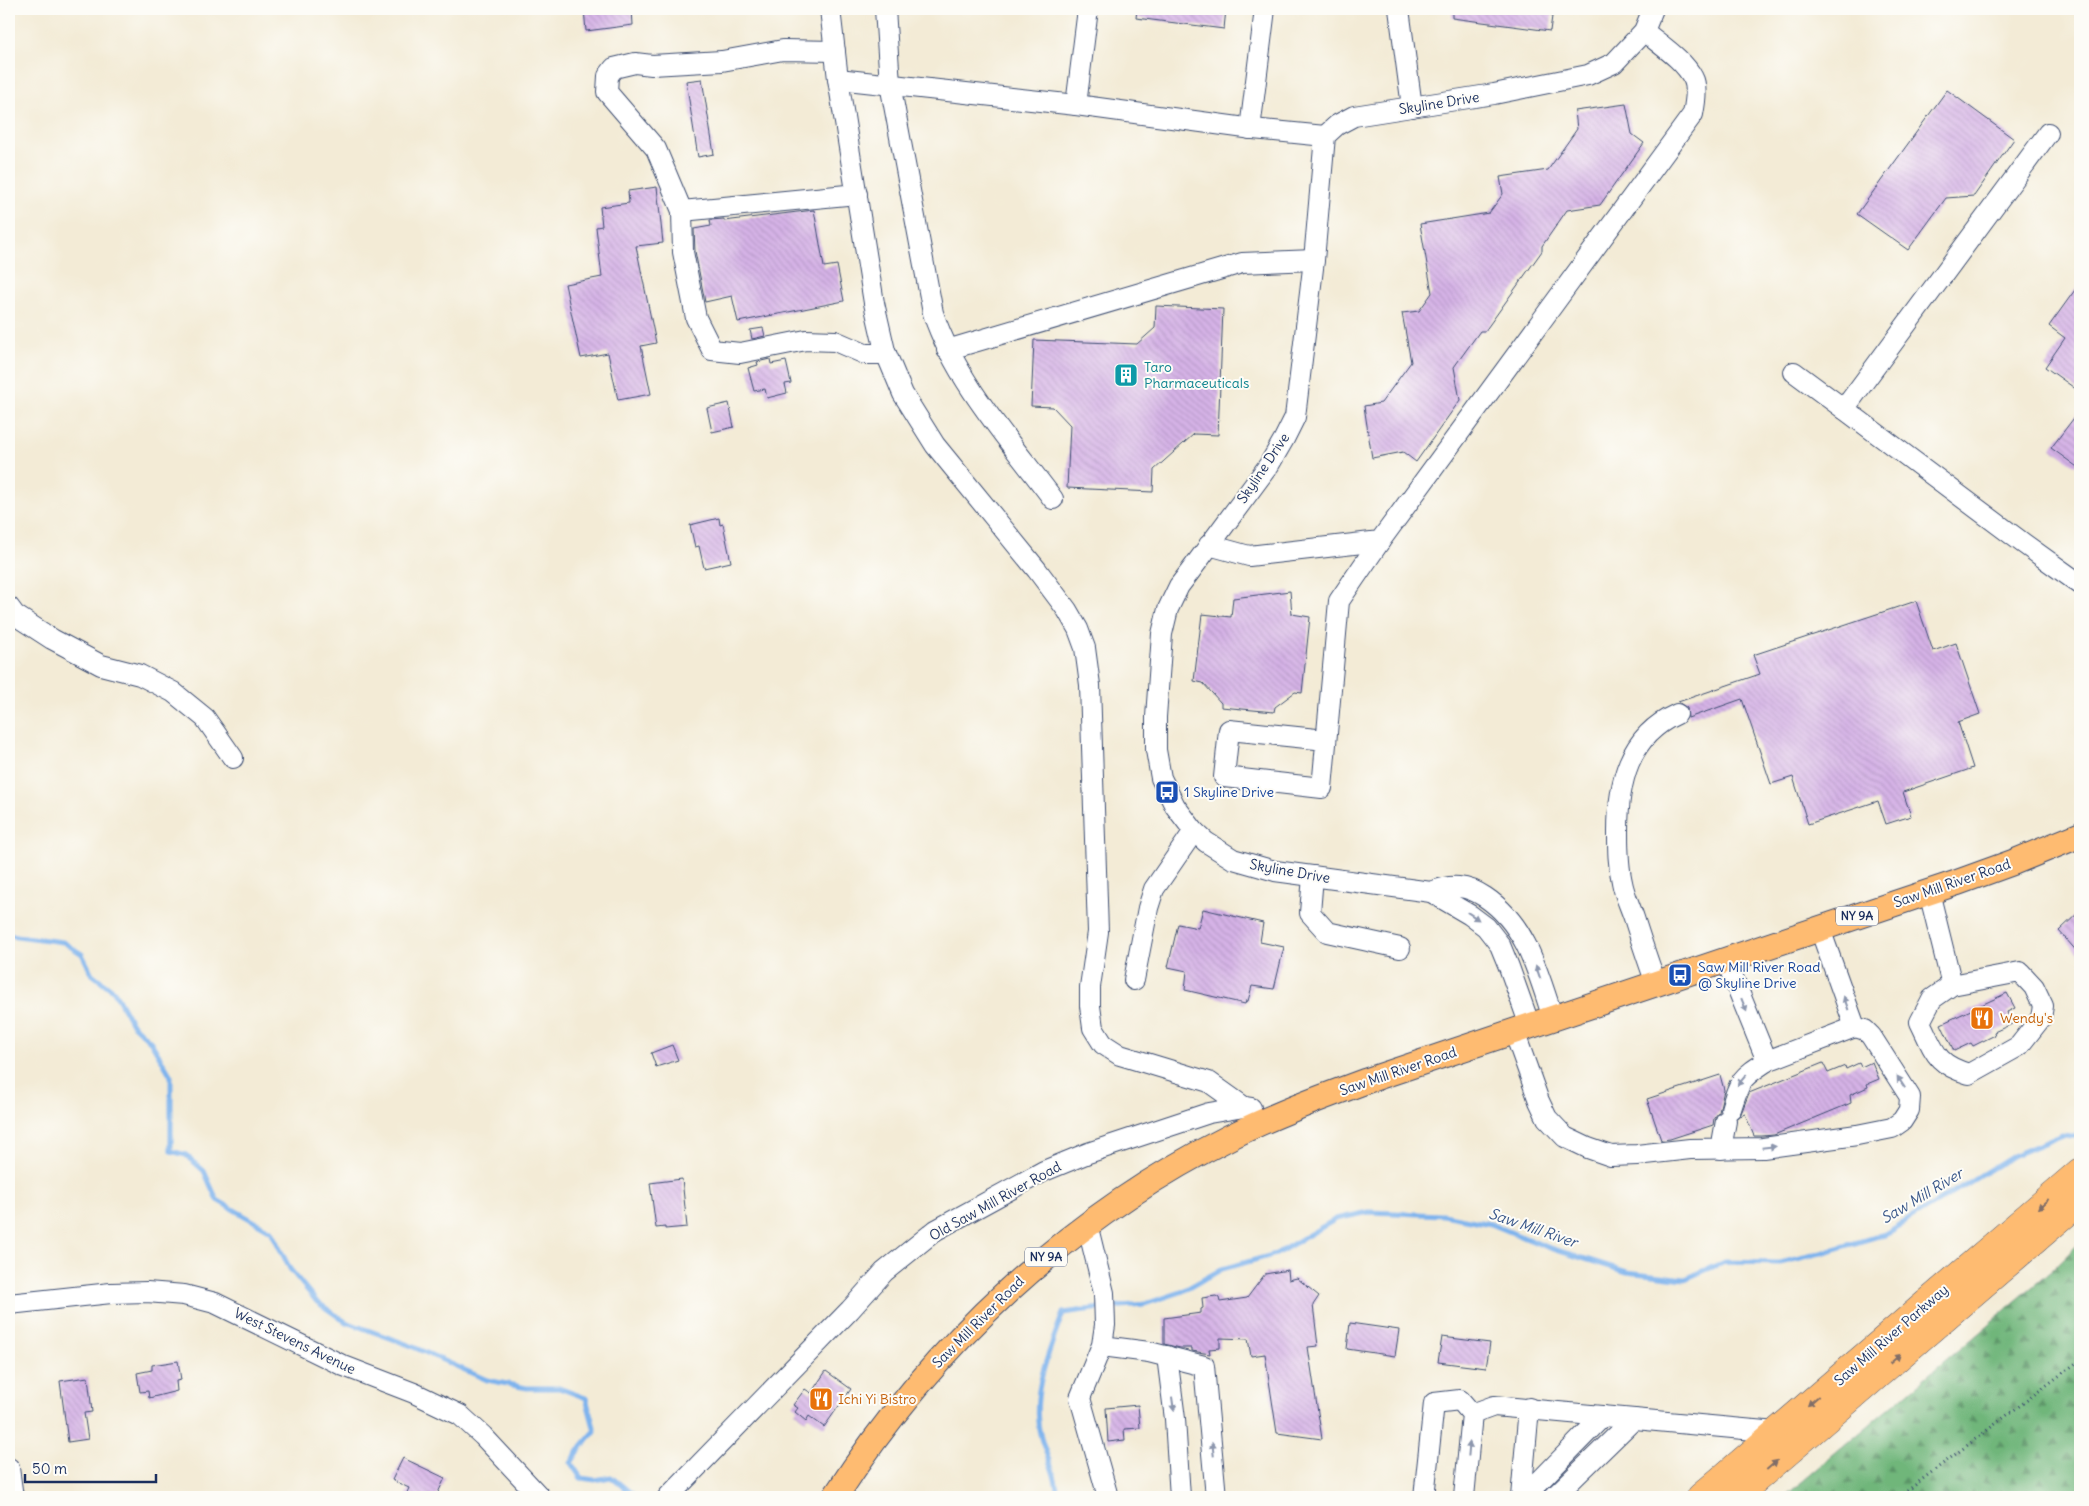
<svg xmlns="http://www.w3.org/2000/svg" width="2089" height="1506" font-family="Delius,sans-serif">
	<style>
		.forest { fill: url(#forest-firs); stroke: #46726c }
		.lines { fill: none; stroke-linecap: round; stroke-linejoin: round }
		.stream { stroke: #7fb4ed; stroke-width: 5 }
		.building { fill: url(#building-back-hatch) }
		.minor-casing { stroke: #3b4b70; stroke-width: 22 }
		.major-casing { stroke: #3b4b70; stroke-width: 27 }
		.highway-casing { stroke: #3b4b70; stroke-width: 29 }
		.path { stroke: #3b4b70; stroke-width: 3; stroke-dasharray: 1 4; stroke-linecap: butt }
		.minor { stroke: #fff; stroke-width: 20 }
		.major { stroke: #febb71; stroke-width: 25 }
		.highway { stroke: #febb71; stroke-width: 28 }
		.oneway { fill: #8d97ae }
		.oneway2 { fill: #816e67 }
		.labels { text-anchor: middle; stroke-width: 4; stroke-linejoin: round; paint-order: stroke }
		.shield { fill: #fdfcf7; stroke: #5f6c8c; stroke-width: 1 }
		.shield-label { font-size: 12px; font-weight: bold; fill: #1b2f5e }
		.street-label { font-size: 14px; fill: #1b2f5e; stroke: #fdfcf7 }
		.culture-label { font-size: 14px; fill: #0d838f; stroke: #fdfcf7; text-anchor: start }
		.transit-label { font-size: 14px; fill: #164399; stroke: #fdfcf7; text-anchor: start }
		.food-label { font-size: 14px; fill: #c56008; stroke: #fdfcf7; text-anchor: start }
		.water-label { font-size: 15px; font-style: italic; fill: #395789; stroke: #fdfcf7 }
	</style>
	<defs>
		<pattern id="forest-firs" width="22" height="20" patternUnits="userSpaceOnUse" patternTransform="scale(1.25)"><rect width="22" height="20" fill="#70b67a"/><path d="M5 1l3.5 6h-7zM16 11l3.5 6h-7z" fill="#5b9467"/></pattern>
		<pattern id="building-back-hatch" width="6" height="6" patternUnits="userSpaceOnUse" patternTransform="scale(1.25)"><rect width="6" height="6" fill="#d5b2e6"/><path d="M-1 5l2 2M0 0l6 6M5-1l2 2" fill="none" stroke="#b699c8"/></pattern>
	</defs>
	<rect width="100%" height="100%" fill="#fdfcf7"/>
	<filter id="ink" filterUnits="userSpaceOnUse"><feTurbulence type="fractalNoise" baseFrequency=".02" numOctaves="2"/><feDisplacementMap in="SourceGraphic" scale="10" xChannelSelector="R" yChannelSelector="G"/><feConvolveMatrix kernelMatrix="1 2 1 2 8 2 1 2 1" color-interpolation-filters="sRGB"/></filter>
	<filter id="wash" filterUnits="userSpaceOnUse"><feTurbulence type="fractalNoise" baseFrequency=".0096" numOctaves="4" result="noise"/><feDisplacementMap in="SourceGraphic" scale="20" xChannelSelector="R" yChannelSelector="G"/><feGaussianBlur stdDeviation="1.12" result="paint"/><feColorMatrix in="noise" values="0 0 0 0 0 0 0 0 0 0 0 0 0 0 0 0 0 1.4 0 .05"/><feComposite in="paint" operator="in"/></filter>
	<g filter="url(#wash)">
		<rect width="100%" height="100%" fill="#f3ebd6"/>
		<path class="forest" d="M2080 1242V1497H1784L2051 1271Z"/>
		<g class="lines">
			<g class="stream">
				<path d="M9 935 63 942 82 954 92 974 114 991 132 1024 151 1042 171 1076V1151L186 1155 204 1171 217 1200 271 1231 290 1269 317 1302 346 1322 409 1345 487 1380 527 1388H559L586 1398 595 1431 582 1446 571 1463 581 1478 595 1480 611 1477 636 1497"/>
				<path d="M1110 1307 1145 1304 1181 1292 1222 1269 1276 1254 1336 1219 1369 1212 1443 1215 1491 1224 1547 1247 1627 1272 1685 1279 1724 1262 1780 1263 1825 1252 1885 1234 2012 1156 2063 1135 2080 1137"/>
				<path d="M1058 1497C1057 1476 1047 1458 1041 1438 1029 1396 1049 1352 1063 1313L1101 1308"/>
			</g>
		</g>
		<g id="blocks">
			<g class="building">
				<path d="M584 9H632L633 25 586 31Z"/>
				<path d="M1137 9H1226L1224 29 1136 18Z"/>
				<path d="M1452 9H1553L1550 31 1452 18Z"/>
				<path d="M702 79 714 154 698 157 686 81Z"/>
				<path d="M1947 90 2014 139 1974 196 1946 198 1908 250 1857 214Z"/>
				<path d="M1626 104 1632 134 1644 143 1600 205 1567 210 1542 246V251L1485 331H1480L1454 367 1460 400 1416 462 1403 452 1372 458 1364 406 1381 403 1411 362 1402 313 1419 311 1432 293 1420 224 1489 213 1503 194 1500 177 1548 170 1577 129 1575 111Z"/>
				<path d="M657 187 663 243 636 246 656 343 641 346 651 394 618 400 608 353 581 358 565 284 602 277 596 227 602 226 600 207 629 203 628 191Z"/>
				<path d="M814 210 824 267 837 265 844 301 738 322 732 296 705 302 695 251 694 229 711 226 710 220 724 219V221Z"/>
				<path d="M2080 283V392L2045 367 2065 338 2049 326Z"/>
				<path d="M1156 306 1223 309 1218 435 1194 434 1154 470 1153 492 1067 488 1070 425 1053 407 1031 406 1034 340 1137 344 1155 328Z"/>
				<path d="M763 328 765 336 752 339 750 330Z"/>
				<path d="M770 359 771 364 786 361 791 383 785 384 787 393 767 398 765 389 754 391 748 368 758 365 757 362Z"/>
				<path d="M729 403 734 427 712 432 707 408Z"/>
				<path d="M2080 410V469L2051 448Z"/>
				<path d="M719 518 720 525 723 524 731 562 704 568 699 546 695 547 690 525Z"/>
				<path d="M1290 591 1292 614 1310 617 1302 693 1295 692 1275 707 1274 712 1221 707V703L1203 683 1194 681 1202 614 1231 617 1233 598Z"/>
				<path d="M1916 601 1933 651 1956 643 1980 714 1958 722 1973 768 1903 792 1911 816 1886 824 1878 801 1808 824 1793 777 1771 784 1742 699 1688 718 1687 708 1678 702 1760 674 1753 655Z"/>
				<path d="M1203 909 1263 923 1260 942 1284 947 1274 989 1252 986 1248 1001H1246L1245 1004 1185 990 1187 971 1168 967 1178 924 1198 928Z"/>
				<path d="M2080 911V955L2059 931Z"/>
				<path d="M2007 993 2015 1008 2007 1012 2012 1024 1994 1032 1995 1035 1973 1046 1971 1043 1954 1051 1941 1024Z"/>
				<path d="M672 1045 678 1060 656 1067 651 1053Z"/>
				<path d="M1872 1062 1879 1079 1867 1084 1868 1087 1850 1095 1851 1103 1774 1135 1762 1136H1754L1745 1114 1740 1116 1749 1093 1823 1063 1828 1073 1845 1066 1846 1069 1859 1063 1861 1067Z"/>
				<path d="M1720 1075 1724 1090 1719 1112 1714 1118 1713 1125 1670 1139 1661 1140 1647 1099Z"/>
				<path d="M682 1179 687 1227 665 1229V1227L656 1228 650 1183Z"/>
				<path d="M1288 1270 1289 1280 1297 1278 1319 1296 1313 1305 1318 1346 1308 1347 1322 1439 1277 1433 1265 1354 1251 1356 1248 1339 1220 1338V1348L1209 1349 1210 1354 1192 1351V1348H1180L1164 1344V1318L1201 1313V1309L1203 1308 1202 1298 1216 1296 1219 1298 1220 1302 1247 1298 1265 1274Z"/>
				<path d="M1350 1323 1399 1330 1395 1356 1347 1349Z"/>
				<path d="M1442 1337 1490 1343 1486 1368 1438 1362Z"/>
				<path d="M178 1361 181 1380 176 1381 177 1391 149 1398 148 1391 140 1392 137 1373 152 1370V1365Z"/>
				<path d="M826 1371 851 1389 824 1427 809 1416 806 1421 795 1412 798 1408 793 1405 805 1389 811 1393Z"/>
				<path d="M88 1377 92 1412 84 1413 88 1439 68 1442 60 1381Z"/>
				<path d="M1138 1405 1140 1428 1124 1429 1125 1440 1108 1442 1106 1408Z"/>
				<path d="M403 1458 445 1478 436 1497H405L409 1488 392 1480Z"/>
			</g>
		</g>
	</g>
	<g filter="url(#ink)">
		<use href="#blocks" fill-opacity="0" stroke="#3b4b70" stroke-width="1"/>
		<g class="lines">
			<g class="minor-casing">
				<g id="minor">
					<path d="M830 9 838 79 874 303 885 351 903 394 935 445 1037 570 1067 610 1078 629 1085 648 1090 685 1098 932 1090 987V1006L1093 1028 1103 1044 1120 1055 1209 1082 1244 1107"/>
					<path d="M885 9 890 84 933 313C956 382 1010 441 1053 499"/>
					<path d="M1399 9 1412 107"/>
					<path d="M835 51 783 50 722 61 652 65 635 63 614 68 608 76 607 92 656 149 682 211 857 194"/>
					<path d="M838 79 1076 105 1253 129 1325 136"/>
					<path d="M1076 105 1088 9"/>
					<path d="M1250 129 1265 9"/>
					<path d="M2048 133 1844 409 2023 543 2080 584"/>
					<path d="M682 211 683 252 696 318 712 350 740 353 806 340 835 341 865 354H886"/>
					<path d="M947 350 1242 263 1314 260"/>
					<path d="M1794 372 1844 409"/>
					<path d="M1209 545 1249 556 1380 541 1693 114C1695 104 1698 87 1693 78 1683 59 1660 45 1644 31"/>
					<path d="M9 607 15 615 52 639 101 665 140 675 173 692 205 718 233 758"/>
					<path d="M1326 740 1229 730 1224 777 1322 788 1339 601 1380 541"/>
					<path d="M1313 876 1310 913 1327 932 1400 948"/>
					<path d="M1431 892C1451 884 1467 885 1485 897 1527 925 1538 973 1553 1018"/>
					<path d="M1929 892 1952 985"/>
					<path d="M1726 960 1767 1061 1855 1027 1820 929"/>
					<path d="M2020 972 2034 987 2043 1006 2041 1018 2019 1046 1969 1074C1935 1064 1935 1052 1920 1022L1932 999 1952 985Z"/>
					<path d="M1134 980 1148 908 1154 889 1194 831"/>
					<path d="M1656 983C1648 962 1641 940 1634 918 1630 906 1624 894 1622 882 1618 865 1618 849 1618 832 1618 783 1628 736 1677 714"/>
					<path d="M1530 1026 1509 967 1500 945 1486 927 1470 915 1431 892 1275 871 1233 859 1206 842 1194 831 1175 806 1161 778 1156 750V717L1162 634 1168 609 1179 586 1189 573 1269 465 1284 439 1295 417 1314 260 1325 136 1337 125 1354 116 1494 94 1588 75 1614 63 1644 31 1653 9"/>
					<path d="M1514 1031 1539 1101 1547 1118 1565 1137 1588 1148 1611 1156 1637 1155 1690 1149 1763 1148 1857 1135 1892 1128 1902 1121 1909 1110 1910 1097 1871 1036 1865 1030 1855 1027"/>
					<path d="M1731 1109C1740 1079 1741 1078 1767 1061"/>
					<path d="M1721 1149 1726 1121"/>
					<path d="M1087 1224 1104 1293 1105 1325 1102 1345 1080 1398 1108 1497"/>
					<path d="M9 1304 111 1293 147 1292 184 1295 215 1303 344 1366 414 1393 460 1415 483 1436 540 1497"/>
					<path d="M1102 1346 1149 1352 1204 1366 1216 1497"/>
					<path d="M1167 1356 1175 1419 1180 1497"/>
					<path d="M1472 1414 1494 1406 1776 1432"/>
					<path d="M9 1468 13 1497"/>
					<path d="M668 1497 850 1310 884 1272 936 1230 1044 1171 1088 1153 1209 1113 1244 1107 1251 1108"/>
					<path d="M1424 1497 1434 1403 1460 1400 1472 1414 1464 1497"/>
					<path d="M1521 1497 1529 1408"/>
					<path d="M1524 1497 1603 1416"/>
					<path d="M1554 1497 1634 1419"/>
				</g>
			</g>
			<g class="major-casing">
				<path id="major" d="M835 1497C933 1345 1068 1218 1230 1137 1274 1115 1320 1098 1366 1081L1956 883 2014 862 2080 835"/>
			</g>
			<g class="highway-casing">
				<g id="highway">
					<path d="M1701 1497 2080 1172"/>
					<path d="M1735 1497 2080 1201"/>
				</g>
			</g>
			<path class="path" d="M1899 1497 2080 1360"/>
			<use href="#minor" class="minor"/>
			<use href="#major" class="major"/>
			<use href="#highway" class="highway"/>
		</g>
		<defs><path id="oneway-solid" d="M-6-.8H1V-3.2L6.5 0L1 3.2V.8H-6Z" transform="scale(1.25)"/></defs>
		<g class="oneway">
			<use href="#oneway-solid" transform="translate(1473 916) rotate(34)"/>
			<use href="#oneway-solid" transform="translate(1538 972) rotate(-109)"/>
			<use href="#oneway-solid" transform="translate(1846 1003) rotate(-109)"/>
			<use href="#oneway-solid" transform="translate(1744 1005) rotate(68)"/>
			<use href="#oneway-solid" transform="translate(1742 1080) rotate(130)"/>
			<use href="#oneway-solid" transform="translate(1901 1082) rotate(-123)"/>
			<use href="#oneway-solid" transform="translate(1769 1147) rotate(-6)"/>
			<use href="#oneway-solid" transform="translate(1173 1404) rotate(82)"/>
			<use href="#oneway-solid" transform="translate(1213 1449) rotate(-96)"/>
			<use href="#oneway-solid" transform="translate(1469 1449) rotate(-85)"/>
		</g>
		<g class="oneway2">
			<use href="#oneway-solid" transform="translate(2043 1204) rotate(139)"/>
			<use href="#oneway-solid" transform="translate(1895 1359) rotate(-41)"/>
			<use href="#oneway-solid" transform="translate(1813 1401) rotate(139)"/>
			<use href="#oneway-solid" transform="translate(1772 1465) rotate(-41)"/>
		</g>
	</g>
	<defs>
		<g id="building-square" transform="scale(1.25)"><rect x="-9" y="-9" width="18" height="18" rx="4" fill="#0f9aa8" stroke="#fdfcf7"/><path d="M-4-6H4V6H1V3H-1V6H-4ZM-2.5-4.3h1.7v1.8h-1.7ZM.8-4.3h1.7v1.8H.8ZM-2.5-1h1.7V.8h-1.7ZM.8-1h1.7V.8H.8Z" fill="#fff"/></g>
		<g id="bus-square" transform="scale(1.25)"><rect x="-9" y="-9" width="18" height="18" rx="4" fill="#1a4fb4" stroke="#fdfcf7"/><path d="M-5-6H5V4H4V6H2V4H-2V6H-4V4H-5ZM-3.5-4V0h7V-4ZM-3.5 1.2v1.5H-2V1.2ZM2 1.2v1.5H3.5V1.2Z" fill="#fff"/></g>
		<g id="restaurant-square" transform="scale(1.25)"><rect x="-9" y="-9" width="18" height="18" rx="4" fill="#e8710a" stroke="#fdfcf7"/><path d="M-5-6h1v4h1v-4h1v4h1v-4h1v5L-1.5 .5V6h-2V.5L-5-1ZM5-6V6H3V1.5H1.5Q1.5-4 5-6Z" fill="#fff"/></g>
	</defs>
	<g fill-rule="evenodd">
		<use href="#building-square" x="1126" y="375"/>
		<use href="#bus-square" x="1167" y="792"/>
		<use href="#bus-square" x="1680" y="975"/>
		<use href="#restaurant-square" x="1982" y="1018"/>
		<use href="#restaurant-square" x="821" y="1399"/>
	</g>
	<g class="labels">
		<g class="shield">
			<rect x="1836" y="906.5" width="42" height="19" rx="4"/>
			<rect x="1025" y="1247.5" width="42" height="19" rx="4"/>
		</g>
		<g class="shield-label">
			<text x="1857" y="920">NY 9A</text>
			<text x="1046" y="1261">NY 9A</text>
		</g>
		<g class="street-label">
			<text transform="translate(1439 103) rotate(-9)" y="5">Skyline Drive</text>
			<text transform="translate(1263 468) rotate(-56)" y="5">Skyline Drive</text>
			<text transform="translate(1290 871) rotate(10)" y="5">Skyline Drive</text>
			<text transform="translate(1952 883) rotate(-19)" y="5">Saw Mill River Road</text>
			<text transform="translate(1398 1071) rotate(-19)" y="5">Saw Mill River Road</text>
			<text transform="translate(995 1201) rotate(-29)" y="5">Old Saw Mill River Road</text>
			<text transform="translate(978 1322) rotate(-45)" y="5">Saw Mill River Road</text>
			<text transform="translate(1891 1335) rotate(-41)" y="5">Saw Mill River Parkway</text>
			<text transform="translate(295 1341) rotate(26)" y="5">West Stevens Avenue</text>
		</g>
		<g class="culture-label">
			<text x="1144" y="372">Taro<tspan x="1144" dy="16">Pharmaceuticals</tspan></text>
		</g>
		<g class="transit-label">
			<text x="1184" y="797">1 Skyline Drive</text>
			<text x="1698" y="972">Saw Mill River Road<tspan x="1698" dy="16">@ Skyline Drive</tspan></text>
		</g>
		<g class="food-label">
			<text x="2000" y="1023">Wendy's</text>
			<text x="838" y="1404">Ichi Yi Bistro</text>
		</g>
		<g class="water-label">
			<text transform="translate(1922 1196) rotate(-31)" y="5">Saw Mill River</text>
			<text transform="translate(1533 1228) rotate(19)" y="5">Saw Mill River</text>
		</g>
	</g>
	<rect width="2089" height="1506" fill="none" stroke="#fdfcf7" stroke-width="30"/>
	<path d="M25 1474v8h131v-8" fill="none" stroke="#1b2f5e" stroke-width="2.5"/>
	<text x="32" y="1474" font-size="15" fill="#1b2f5e" stroke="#fdfcf7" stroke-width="4" paint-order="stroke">50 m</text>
</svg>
